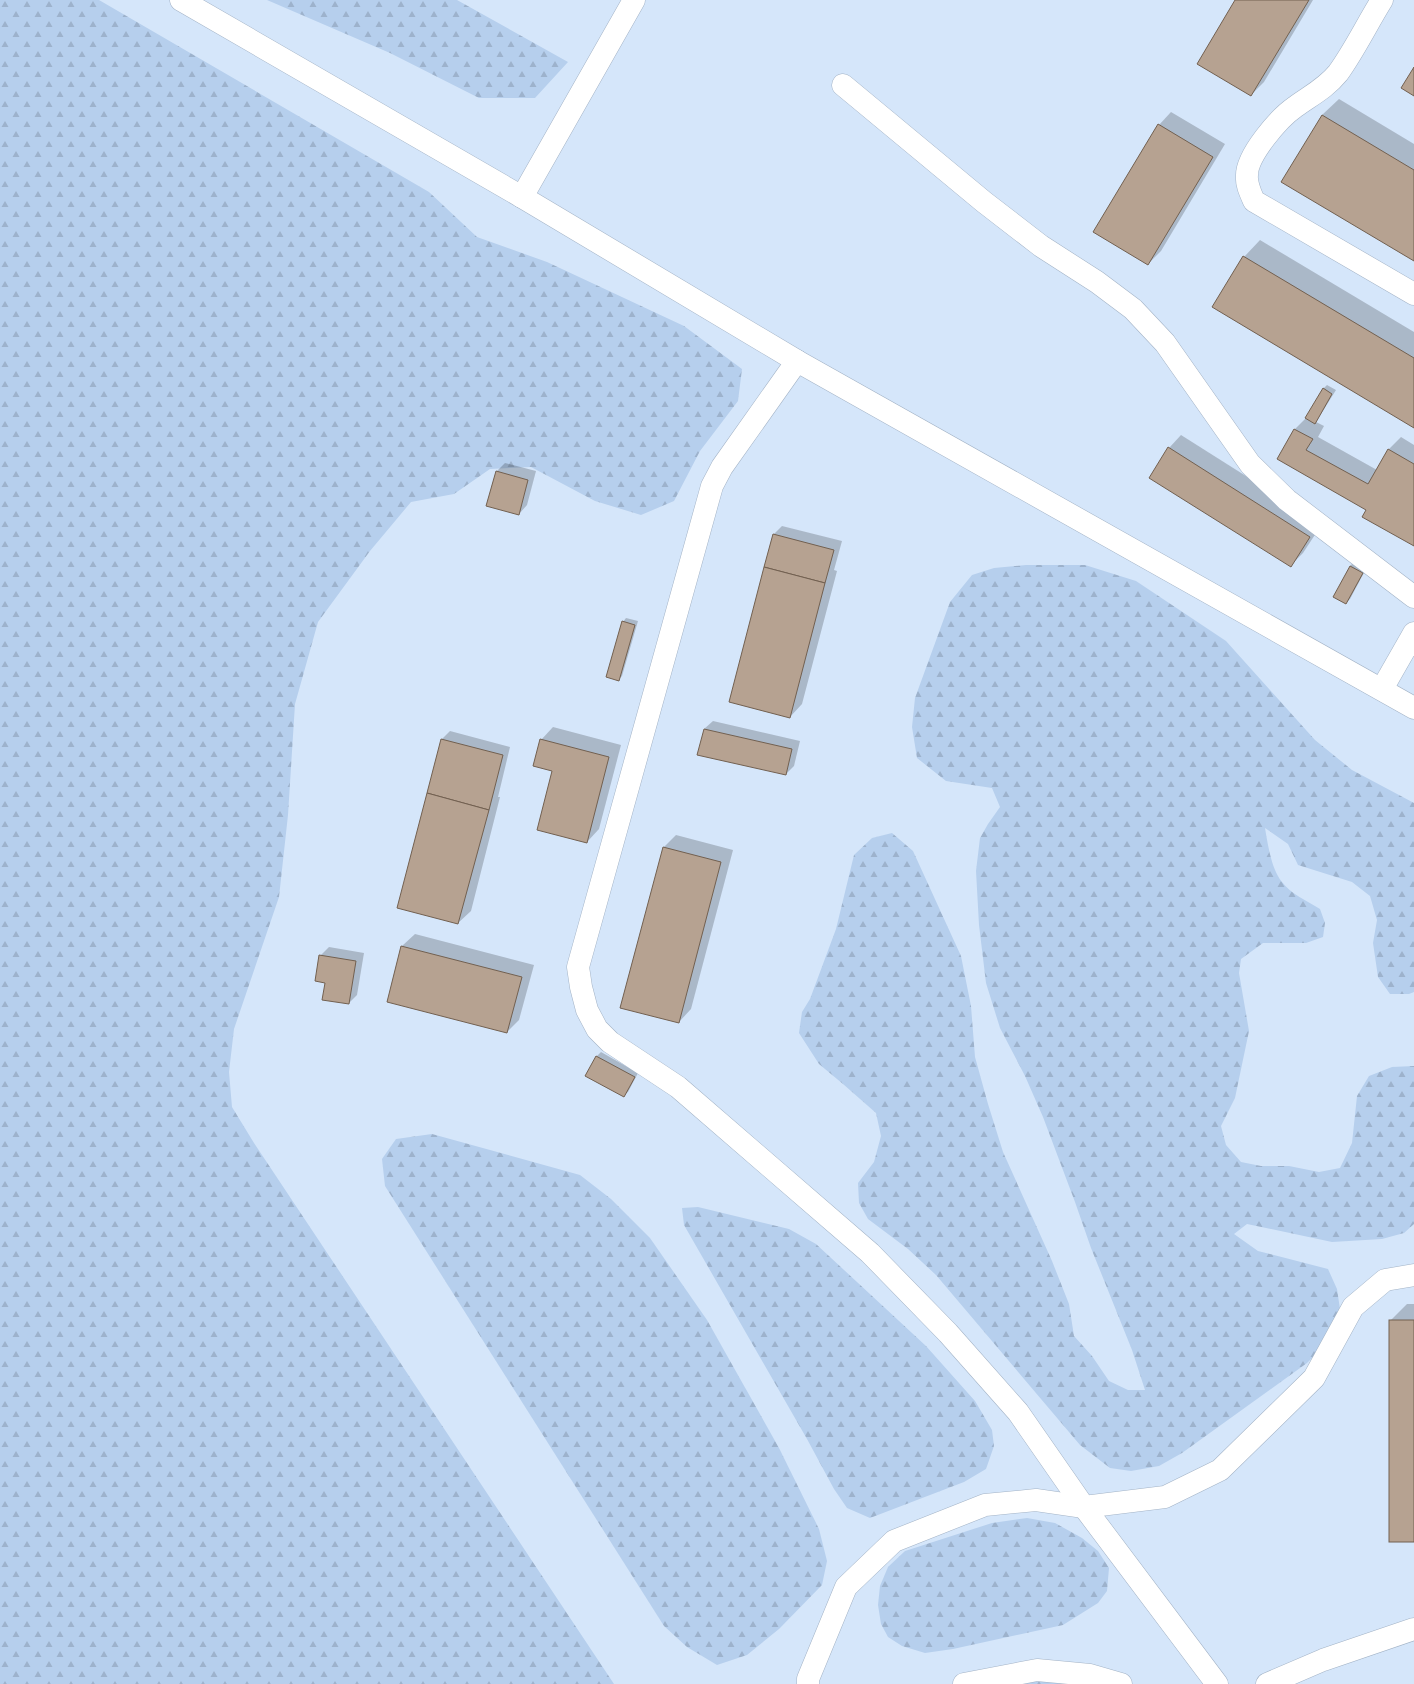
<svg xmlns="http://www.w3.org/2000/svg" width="1414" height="1684" font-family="'Varela Round',sans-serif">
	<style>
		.forest { fill: url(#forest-firs) }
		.shadow { fill: #0003 }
		.building { fill: #b6a291; stroke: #726050 }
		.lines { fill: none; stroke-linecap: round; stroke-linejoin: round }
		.minor-casing { stroke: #a3b3c6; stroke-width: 23 }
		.minor { stroke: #fff; stroke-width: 22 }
	</style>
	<defs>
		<pattern id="forest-firs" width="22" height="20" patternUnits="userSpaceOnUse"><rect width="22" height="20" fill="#b6cfed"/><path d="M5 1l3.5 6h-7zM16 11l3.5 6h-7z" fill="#9db2cc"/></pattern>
	</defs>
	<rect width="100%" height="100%" fill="#d5e6fa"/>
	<g class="forest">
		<path d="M0 0H99L429 192 477 237 547 262 684 326 742 369 738 401 700 451 674 501 641 515 595 501 531 467 490 469 454 494 411 502 370 551 318 622 295 704 288 815 279 897 234 1029 229 1072 232 1107 254 1143 614 1684H0Z"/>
		<path d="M267 0H457L568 62 535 98H479L390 53Z"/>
		<path d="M1026 565H1085L1136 581 1226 641 1315 740 1352 770 1414 803V992L1409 994H1390L1378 977 1373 943 1377 920 1370 896 1352 882 1298 865 1288 844 1265 828C1268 845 1271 868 1282 882 1291 894 1307 901 1320 909L1325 923 1323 937 1306 943H1263L1241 959 1239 973 1249 1031 1235 1098 1221 1126 1226 1145 1241 1162 1261 1166H1289L1319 1172 1340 1168 1352 1143 1357 1096 1369 1076 1392 1067 1414 1066V1224L1404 1233 1382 1239 1332 1242 1247 1224 1234 1234 1258 1251 1328 1269 1337 1289 1341 1316 1334 1336 1307 1363 1182 1453 1159 1466 1131 1471 1110 1468 1080 1445 936 1275 908 1249 868 1219 859 1203 858 1183 874 1162 881 1136 876 1113 843 1084 819 1064 799 1033 802 1012 810 999 836 929 854 855 872 838 892 833 913 851 961 956 971 1006 975 1057 988 1104 1003 1152 1052 1261 1069 1304 1074 1336 1092 1356 1109 1381 1128 1390H1145L1132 1350 1091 1248 1075 1202 1043 1117 1025 1076 1000 1028 986 983 979 925 976 871 980 838 988 824 1000 807 992 788 946 781 917 758 912 727 915 698 950 602 972 575 994 568Z"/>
		<path d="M432 1134 580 1175 611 1199 650 1238 707 1320 779 1448 819 1529 827 1561 822 1585 779 1629 747 1655 717 1665 687 1647 664 1626 385 1186 382 1159 396 1139Z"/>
		<path d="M698 1207 789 1229 816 1244 926 1346 975 1401 992 1430 994 1446 986 1469 964 1482 870 1518 847 1508 834 1489 807 1439 684 1225 682 1208Z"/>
		<path d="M1027 1518 1055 1523 1082 1538 1098 1551 1109 1568 1107 1591 1098 1603 1063 1625 953 1649 925 1653 902 1646 888 1637 881 1624 878 1605 880 1586 888 1567 905 1551 992 1523Z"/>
		<path d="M1038 1679 1086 1684H1014Z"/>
	</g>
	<g class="shadow">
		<path d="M1237 0H1313L1264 82 1251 95Z"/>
		<path d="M1339 99 1414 144V260L1283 181 1322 115Z"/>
		<path d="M1171 112 1225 144 1161 251 1148 264 1159 125Z"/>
		<path d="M1260 240 1414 332V427L1244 257Z"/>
		<path d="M1327 385 1336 390 1316 422 1324 426 1318 437 1377 470 1388 450 1401 437 1414 445V545L1368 509 1278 459 1295 429 1307 417 1323 389Z"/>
		<path d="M1181 435 1322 524 1303 553 1290 566 1169 448Z"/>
		<path d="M505 463 536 471 527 505 519 514 496 472Z"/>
		<path d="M782 526 842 541 834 570 837 571 802 704 790 717 730 701 774 534Z"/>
		<path d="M1354 562 1366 569 1350 599 1346 603 1334 597 1350 566Z"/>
		<path d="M626 618 638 621 622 676 618 680 623 622Z"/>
		<path d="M713 721 800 741 794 766 786 774 704 729Z"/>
		<path d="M553 727 621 745 599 829 587 842 553 770 541 740Z"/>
		<path d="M450 731 510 747 498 797H500L471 911 458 923 398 907 442 739Z"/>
		<path d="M676 835 733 850 691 1009 679 1022 663 848Z"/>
		<path d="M415 934 534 965 519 1020 507 1032 388 1001 402 946Z"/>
		<path d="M329 947 364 953 357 995 349 1003 326 982 320 956Z"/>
		<path d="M601 1052 638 1073 628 1092 624 1095 587 1075 597 1056Z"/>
		<path d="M1407 1304H1414V1541L1390 1321Z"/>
	</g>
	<g class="building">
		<path d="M1235 0H1309L1251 96 1197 64Z"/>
		<path d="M1414 67V96L1401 88Z"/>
		<path d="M1322 115 1414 170V261L1281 182Z"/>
		<path d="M1158 124 1213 157 1148 265 1093 232Z"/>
		<path d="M1243 256 1414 358V428L1212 307Z"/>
		<path d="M1323 388 1332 394 1315 424 1305 418Z"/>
		<path d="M1294 429 1313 439 1306 450 1368 484 1388 449 1414 464V546L1362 517 1366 510 1277 459Z"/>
		<path d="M1168 447 1310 537 1291 567 1149 478Z"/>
		<path d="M496 471 528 480 519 515 486 506Z"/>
		<path d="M773 534 834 550 825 583 764 567Z"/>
		<path d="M1350 566 1363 573 1346 604 1333 597Z"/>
		<path d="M764 567 825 583 790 718 729 702Z"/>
		<path d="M622 621 635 625 619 681 606 677Z"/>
		<path d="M704 729 792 749 786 775 697 755Z"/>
		<path d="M441 739 503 755 489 810 427 793Z"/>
		<path d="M540 739 609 757 587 843 537 830 552 771 533 766Z"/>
		<path d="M427 793 489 810 458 924 397 908Z"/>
		<path d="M663 847 721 862 679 1023 620 1008Z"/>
		<path d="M401 946 522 977 507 1033 387 1002Z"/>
		<path d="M319 955 356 961 349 1004 322 1000 325 983 315 981Z"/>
		<path d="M596 1056 635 1077 624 1097 585 1076Z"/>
		<rect x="1389" y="1320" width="25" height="222"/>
	</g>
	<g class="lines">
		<g class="minor-casing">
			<g id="minor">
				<path d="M181 0 522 197 797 361 1414 708"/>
				<path d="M1382 0C1367 24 1354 51 1338 73 1326 88 1310 96 1295 107 1279 118 1247 155 1247 175 1246 184 1250 192 1254 201L1414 294"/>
				<path d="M843 85 984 202 1041 246 1097 282 1133 309 1165 343 1250 464 1287 500 1414 597"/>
				<path d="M522 197 634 0"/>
				<path d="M797 361 722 467 712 486 578 967 581 987 587 1010 597 1029 610 1042 678 1087 870 1253 948 1333 1018 1412 1084 1507 1217 1684"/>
				<path d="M1382 689 1414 633"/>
				<path d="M808 1684V1679L846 1587 894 1541 985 1505 1036 1500 1084 1507 1165 1497 1220 1470 1314 1378 1353 1307 1385 1280 1414 1275"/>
				<path d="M964 1684 1037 1670 1090 1675 1121 1684"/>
				<path d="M1267 1684 1323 1660 1414 1629"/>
			</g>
		</g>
		<use href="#minor" class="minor"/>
	</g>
</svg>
